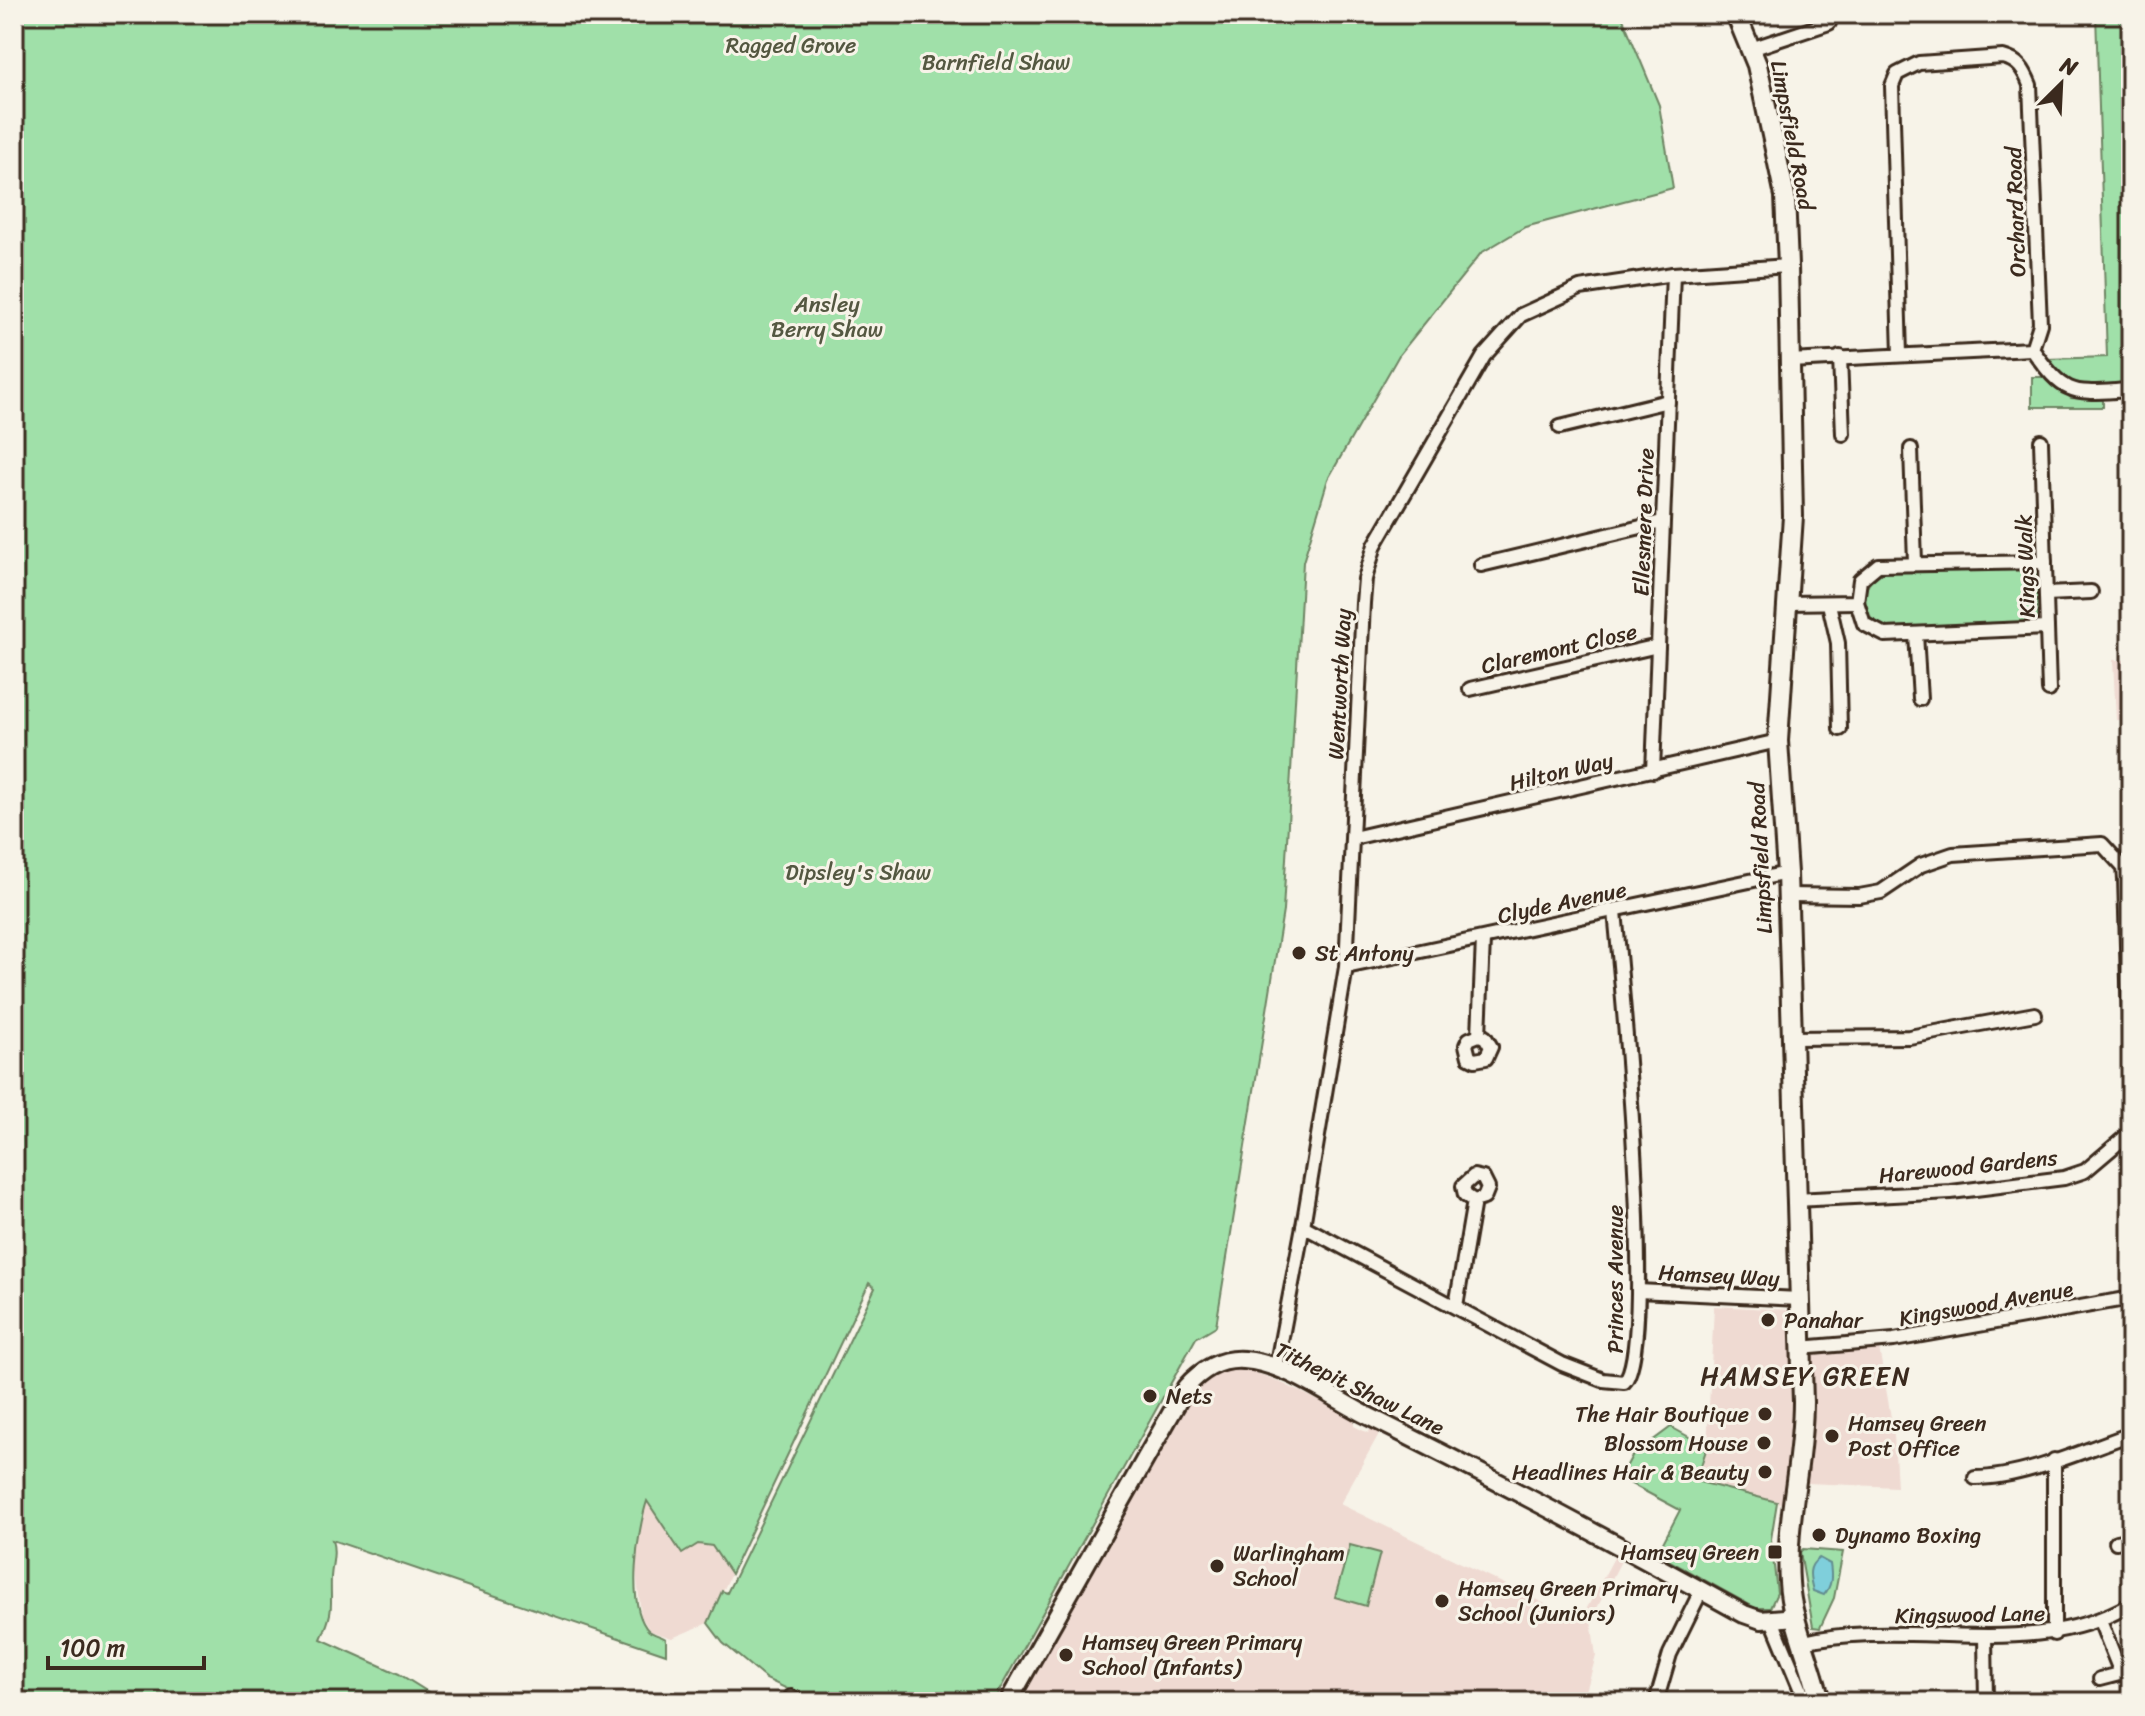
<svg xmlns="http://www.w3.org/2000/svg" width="2145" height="1716" font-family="Sriracha,sans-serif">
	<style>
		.built { fill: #efdad2 }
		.green { fill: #a0e0a9; stroke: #6e8564; stroke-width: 2 }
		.water { fill: #7fcfdb; stroke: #648d8f; stroke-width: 2 }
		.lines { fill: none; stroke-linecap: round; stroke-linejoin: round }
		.minor-casing { stroke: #3b2a1e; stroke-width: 18 }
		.tertiary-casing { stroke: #3b2a1e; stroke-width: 22 }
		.secondary-casing { stroke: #3b2a1e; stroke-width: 24 }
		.minor { stroke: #f7f3e8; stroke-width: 12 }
		.tertiary { stroke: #f7f3e8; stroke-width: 16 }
		.secondary { stroke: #f7f3e8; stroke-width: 18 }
		.poi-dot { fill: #3b2a1e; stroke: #f7f3e8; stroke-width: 3 }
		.labels { text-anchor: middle; stroke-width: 6; stroke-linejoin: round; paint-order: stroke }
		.park-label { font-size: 22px; fill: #545841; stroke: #f7f3e8 }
		.street-label { font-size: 22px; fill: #3b2a1e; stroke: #f7f3e8 }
		.poi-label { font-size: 22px; fill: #3b2a1e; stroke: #f7f3e8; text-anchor: start }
		.quarter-label { font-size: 26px; letter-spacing: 2px; fill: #3b2a1e; stroke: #f7f3e8 }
	</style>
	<rect width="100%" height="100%" fill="#f7f3e8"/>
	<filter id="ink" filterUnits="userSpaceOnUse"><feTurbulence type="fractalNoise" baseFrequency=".0125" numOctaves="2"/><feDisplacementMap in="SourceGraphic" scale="16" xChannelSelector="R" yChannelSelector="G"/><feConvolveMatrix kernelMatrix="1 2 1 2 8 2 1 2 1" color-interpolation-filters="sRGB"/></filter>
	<g filter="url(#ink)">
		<g class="built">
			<path d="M2113 660H2131V720H2116Z"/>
			<path d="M1714 1306 1790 1310 1797 1396 1786 1505 1695 1481 1707 1447Z"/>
			<path d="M1879 1348 1894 1435 1897 1487 1807 1483 1810 1356Z"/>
			<path d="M1230 1369H1245L1273 1379 1354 1417V1426L1368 1433 1372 1427 1380 1432 1340 1504 1580 1621 1616 1554 1623 1557 1591 1620 1596 1656 1583 1702H1016L1192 1391 1216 1373Z"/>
			<path d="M648 1500 682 1554 698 1544 712 1547 731 1574 708 1623 672 1638 650 1631 641 1616 635 1560 638 1530Z"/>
		</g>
		<g class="green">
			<path d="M14 14H1621L1659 105 1673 188 1525 227 1481 253 1399 355 1328 479 1303 562 1283 911 1216 1326 1196 1338 993 1702H815L766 1679 723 1643 708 1623 722 1591 727 1593 875 1288 869 1283 731 1574 712 1546 698 1544 682 1554 647 1501C638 1529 625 1607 649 1631 653 1634 661 1636 666 1639V1654L332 1540C336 1553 332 1563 331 1577 330 1607 335 1608 321 1639L399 1674 444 1702H14Z"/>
			<path d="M2096 14H2131V384C2092 386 2072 396 2048 359L2107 357Z"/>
			<path d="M2032 377H2045L2071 398 2103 400V407H2032Z"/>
			<path d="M2029 567 2041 573 2043 616 2038 625 1889 629 1869 618C1861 596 1863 586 1881 571Z"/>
			<path d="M1671 1427 1707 1447 1696 1481 1777 1502 1771 1539 1777 1593 1770 1608H1755L1657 1554 1680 1510 1620 1478 1632 1456Z"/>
			<path d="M1350 1545 1380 1553 1366 1606 1335 1597Z"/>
			<path d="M1803 1549 1843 1552 1834 1598 1820 1628 1813 1627 1800 1552Z"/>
		</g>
		<path class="water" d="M1819 1558 1830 1564C1832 1577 1832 1585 1824 1595L1813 1591C1810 1578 1806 1567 1819 1558Z"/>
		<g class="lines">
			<g class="minor-casing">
				<g id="minor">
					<path d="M1751 49 1829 23"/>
					<path d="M2032 349C2067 399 2073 393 2131 390"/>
					<path d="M1840 357 1843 434"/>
					<path d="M1789 361 2032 349 2040 324 2030 85C2024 70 2019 61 2003 57L1919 63 1897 74 1892 86 1900 355"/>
					<path d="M1560 427 1668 401"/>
					<path d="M2041 441 2049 690"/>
					<path d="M1911 449 1915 562"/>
					<path d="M1481 565 1662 522"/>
					<path d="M2046 594 2091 592"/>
					<path d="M1857 602 1864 624 1885 635 2047 628"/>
					<path d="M1787 603 1857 602 1860 580 1878 565 2045 562"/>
					<path d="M1829 604 1838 643 1840 729"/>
					<path d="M1916 634 1920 699"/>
					<path d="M1470 689 1658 646"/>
					<path d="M1653 771 1673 274"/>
					<path d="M1353 838 1778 741"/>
					<path d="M1787 895 1859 896 1881 892 1921 865 1953 854 2102 844 2124 868 2125 879 2131 1081"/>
					<path d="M1346 967 1787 873"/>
					<path d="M1479 1035 1485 1037 1491 1047 1486 1058 1475 1060 1469 1057 1466 1045 1469 1039 1479 1035 1483 940"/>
					<path d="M1791 1038 1909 1037 2035 1014"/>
					<path d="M1795 1200 1951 1192 2064 1178 2085 1171 2131 1132"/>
					<path d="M1303 1226 1562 1364 1603 1380 1624 1382C1658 1351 1621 976 1615 911"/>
					<path d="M1638 1291 1799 1299"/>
					<path d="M1456 1306 1474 1201 1484 1198 1488 1188 1483 1178 1474 1176 1463 1186 1465 1195 1474 1201"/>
					<path d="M1800 1348 1894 1340 2131 1298"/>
					<path d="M1276 1368 1303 1226 1346 967 1363 603 1365 579 1375 545 1484 356 1521 315 1580 288 1673 274 1788 266"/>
					<path d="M1975 1478C2023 1478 2085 1450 2131 1434"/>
					<path d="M2116 1542 2131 1539"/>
					<path d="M1772 1620 1806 1702"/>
					<path d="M2100 1621 2121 1673"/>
					<path d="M2054 1634V1460"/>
					<path d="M1985 1636 1986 1702"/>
					<path d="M1804 1642C1911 1617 2033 1663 2131 1604"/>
					<path d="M2100 1679 2131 1671"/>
					<path d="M791 1697 801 1702"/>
					<path d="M1656 1702 1670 1654 1701 1591"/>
				</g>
			</g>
			<g class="tertiary-casing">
				<path id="tertiary" d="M1008 1702 1186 1387C1201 1370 1221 1358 1244 1360 1286 1363 1329 1396 1366 1415 1493 1478 1619 1545 1744 1614L1761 1620 1796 1617"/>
			</g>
			<g class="secondary-casing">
				<path id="secondary" d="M1736 14 1757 65 1785 196 1788 266 1793 516 1778 741 1787 873 1803 1402C1803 1462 1785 1522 1789 1582 1791 1622 1812 1663 1820 1702"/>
			</g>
			<use href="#minor" class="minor"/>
			<use href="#tertiary" class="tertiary"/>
			<use href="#secondary" class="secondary"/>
		</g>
	</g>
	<g class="poi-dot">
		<circle cx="1299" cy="953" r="8"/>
		<circle cx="1768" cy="1320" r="8"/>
		<circle cx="1150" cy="1396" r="8"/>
		<circle cx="1765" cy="1414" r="8"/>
		<circle cx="1832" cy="1436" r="8"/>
		<circle cx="1764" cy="1443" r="8"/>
		<circle cx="1765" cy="1472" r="8"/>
		<circle cx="1819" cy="1535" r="8"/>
		<rect x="1767" y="1544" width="16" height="16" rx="4"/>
		<circle cx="1217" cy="1566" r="8"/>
		<circle cx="1442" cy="1601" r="8"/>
		<circle cx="1066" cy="1655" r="8"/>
	</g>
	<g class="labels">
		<g class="park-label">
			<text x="791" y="53">Ragged Grove</text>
			<text x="996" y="70">Barnfield Shaw</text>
			<text x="827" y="312">Ansley<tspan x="827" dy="25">Berry Shaw</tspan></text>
			<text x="858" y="880">Dipsley's Shaw</text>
		</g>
		<g class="street-label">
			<text transform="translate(1793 135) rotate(79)" y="8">Limpsfield Road</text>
			<text transform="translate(2015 212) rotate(-92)" y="8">Orchard Road</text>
			<text transform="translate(1643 522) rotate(-88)" y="8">Ellesmere Drive</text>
			<text transform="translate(2025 566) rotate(-92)" y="8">Kings Walk</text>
			<text transform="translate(1559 648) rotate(-13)" y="8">Claremont Close</text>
			<text transform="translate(1339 684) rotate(-87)" y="8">Wentworth Way</text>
			<text transform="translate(1561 771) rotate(-13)" y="8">Hilton Way</text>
			<text transform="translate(1760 858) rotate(-93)" y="8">Limpsfield Road</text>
			<text transform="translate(1562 902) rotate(-12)" y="8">Clyde Avenue</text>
			<text transform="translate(1968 1166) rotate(-6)" y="8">Harewood Gardens</text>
			<text transform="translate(1719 1275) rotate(3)" y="8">Hamsey Way</text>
			<text transform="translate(1615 1279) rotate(-90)" y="8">Princes Avenue</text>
			<text transform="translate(1986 1303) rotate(-10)" y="8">Kingswood Avenue</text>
			<text transform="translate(1360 1388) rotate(26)" y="8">Tithepit Shaw Lane</text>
			<text transform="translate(1970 1614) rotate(-1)" y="8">Kingswood Lane</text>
		</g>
		<g class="poi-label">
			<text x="1315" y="961">St Antony</text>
			<text x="1784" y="1328">Panahar</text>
			<text x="1166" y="1404">Nets</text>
			<text x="1749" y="1422" text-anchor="end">The Hair Boutique</text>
			<text x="1848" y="1431">Hamsey Green<tspan x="1848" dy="25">Post Office</tspan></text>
			<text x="1748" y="1451" text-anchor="end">Blossom House</text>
			<text x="1749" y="1480" text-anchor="end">Headlines Hair &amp; Beauty</text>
			<text x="1835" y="1543">Dynamo Boxing</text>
			<text x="1759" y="1560" text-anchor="end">Hamsey Green</text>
			<text x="1233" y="1561">Warlingham<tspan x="1233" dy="25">School</tspan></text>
			<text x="1458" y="1596">Hamsey Green Primary<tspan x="1458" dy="25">School (Juniors)</tspan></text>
			<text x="1082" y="1650">Hamsey Green Primary<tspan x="1082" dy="25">School (Infants)</tspan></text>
		</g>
		<g class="quarter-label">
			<text x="1806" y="1385">HAMSEY GREEN</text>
		</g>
	</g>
	<rect width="2145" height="1716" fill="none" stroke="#f7f3e8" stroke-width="48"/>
	<rect x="24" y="24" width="2097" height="1668" fill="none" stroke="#3b2a1e" stroke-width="3" filter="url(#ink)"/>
	<g transform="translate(2061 84) rotate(24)" stroke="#f7f3e8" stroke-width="6" paint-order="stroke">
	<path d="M0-6L14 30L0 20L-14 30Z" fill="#3b2a1e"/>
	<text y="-12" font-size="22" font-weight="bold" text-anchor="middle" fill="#3b2a1e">N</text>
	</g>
	<path d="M48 1656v12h156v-12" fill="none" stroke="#3b2a1e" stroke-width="4"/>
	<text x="60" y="1656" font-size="24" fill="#3b2a1e" stroke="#f7f3e8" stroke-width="6" paint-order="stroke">100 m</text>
</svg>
